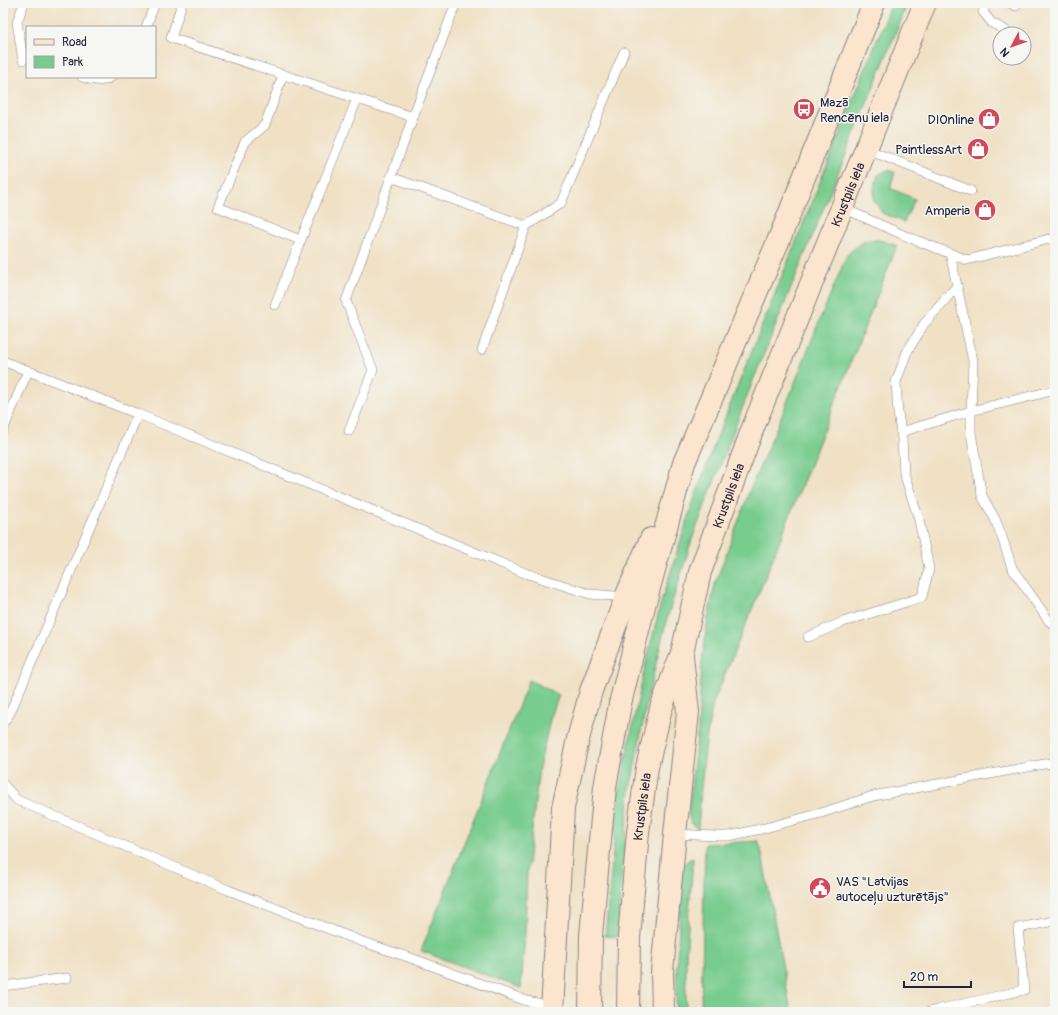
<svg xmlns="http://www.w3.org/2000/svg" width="1058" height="1015" font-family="Pangolin,sans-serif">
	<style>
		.green { fill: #78cc8e; stroke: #4d7764 }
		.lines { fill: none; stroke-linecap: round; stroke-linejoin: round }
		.service-casing { stroke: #898280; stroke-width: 10 }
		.secondary-casing { stroke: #898280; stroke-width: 24 }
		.service { stroke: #fff; stroke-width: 9 }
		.secondary { stroke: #fbe5cf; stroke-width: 22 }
		.labels { text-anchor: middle; stroke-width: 3; stroke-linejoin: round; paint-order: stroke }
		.poi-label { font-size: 13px; fill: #22223b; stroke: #f6f6f2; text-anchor: end }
		.street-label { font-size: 13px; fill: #22223b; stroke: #f6f6f2 }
	</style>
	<rect width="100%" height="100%" fill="#f6f6f2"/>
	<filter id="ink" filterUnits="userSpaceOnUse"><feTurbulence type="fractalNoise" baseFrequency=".025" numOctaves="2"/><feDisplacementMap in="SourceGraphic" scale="8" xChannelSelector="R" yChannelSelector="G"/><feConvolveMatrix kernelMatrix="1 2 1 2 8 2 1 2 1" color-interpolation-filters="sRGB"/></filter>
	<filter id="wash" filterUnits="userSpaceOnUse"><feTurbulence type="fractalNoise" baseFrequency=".012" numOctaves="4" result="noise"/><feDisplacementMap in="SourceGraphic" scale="16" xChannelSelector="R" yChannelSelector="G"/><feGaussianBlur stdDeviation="0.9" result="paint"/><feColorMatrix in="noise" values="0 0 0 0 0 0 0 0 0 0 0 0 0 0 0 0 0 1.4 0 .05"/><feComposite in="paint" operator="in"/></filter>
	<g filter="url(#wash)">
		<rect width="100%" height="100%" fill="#f0e1c5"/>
		<g class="green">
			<path d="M892 3H908L752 383 691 542 666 622 648 696 630 791 622 875 617 937 605 936 619 791 644 671 662 599 692 505 716 440Z"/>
			<path d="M887 170 895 172 890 188 915 199 904 222 882 213 874 200V187L878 175Z"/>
			<path d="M868 240H880L897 246 765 578 713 703C704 745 701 787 698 829L691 823 688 813 698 727 702 661 708 618 715 584 751 487 784 410 820 319 847 255 858 245Z"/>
			<path d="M529 680 559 695 550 720 539 768 527 873 525 932 521 988 421 951Z"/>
			<path d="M758 841 761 849 791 1012H701L705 844Z"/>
			<path d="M693 858 686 956V1012H676L677 957 683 865 688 860Z"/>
		</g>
	</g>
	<g filter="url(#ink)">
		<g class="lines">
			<g class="service-casing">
				<g id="service">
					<path d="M182 3 171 38 413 117"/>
					<path d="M986 3 983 12 992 23 1005 30"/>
					<path d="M1010 3 1016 6"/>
					<path d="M146 27 155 3"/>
					<path d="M23 60 17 22 24 3"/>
					<path d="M283 75 265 125 245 142 218 207 300 240"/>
					<path d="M82 77C92 80 102 83 111 77"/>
					<path d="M866 149 971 191"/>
					<path d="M391 177 526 226 482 350"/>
					<path d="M843 208 908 237 967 260 1049 239"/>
					<path d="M526 226 561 203 624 52"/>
					<path d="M950 253 973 361 971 411V433L982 496 995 519 1002 537 1012 568 1049 621 1055 625"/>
					<path d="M275 305 357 99"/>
					<path d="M3 361 138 414"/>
					<path d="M3 430 28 371"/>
					<path d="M349 431 373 370 346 301 413 117 456 3"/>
					<path d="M901 432 971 411 1055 390"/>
					<path d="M808 637 843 622 922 597 929 569 919 520 904 473 902 439 898 413 896 382 907 352 924 324 957 286"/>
					<path d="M3 723 10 713 138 414 525 573 590 594 626 597"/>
					<path d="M3 784 17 800 228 890 363 942 411 958 527 1001 552 1006"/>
					<path d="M675 834 716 836H729L765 828 821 813 873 796 1055 762"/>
					<path d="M3 986 67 978"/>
					<path d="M929 1012 941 1009"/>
					<path d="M942 1012 941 1009 1024 990 1018 928 1055 921"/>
				</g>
			</g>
			<g class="secondary-casing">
				<g id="secondary">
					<path d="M552 1012 563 808 578 739 591 691 626 597 651 539"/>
					<path d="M590 1012 591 935 605 787 620 704 645 602 684 463 782 232 874 3"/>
					<path id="s1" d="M628 1012 629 938 638 832 647 767 661 708 682 653 700 572 754 425 925 3"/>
					<path d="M663 1012 662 972 675 834 688 712 682 656"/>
				</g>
			</g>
			<use href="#service" class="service"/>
			<use href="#secondary" class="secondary"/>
		</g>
	</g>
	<defs>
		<g id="bus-disc" transform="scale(1.15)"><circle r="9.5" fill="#d1495b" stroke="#f6f6f2"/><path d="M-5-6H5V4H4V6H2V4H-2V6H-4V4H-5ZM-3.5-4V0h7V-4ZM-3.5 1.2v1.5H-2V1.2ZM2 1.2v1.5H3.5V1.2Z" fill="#fff"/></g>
		<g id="shop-disc" transform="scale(1.15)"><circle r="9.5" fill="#d1495b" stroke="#f6f6f2"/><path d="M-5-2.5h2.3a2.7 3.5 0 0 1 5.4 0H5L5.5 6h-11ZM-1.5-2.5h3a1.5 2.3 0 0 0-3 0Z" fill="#fff"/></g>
		<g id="civic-disc" transform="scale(1.15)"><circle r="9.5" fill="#d1495b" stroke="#f6f6f2"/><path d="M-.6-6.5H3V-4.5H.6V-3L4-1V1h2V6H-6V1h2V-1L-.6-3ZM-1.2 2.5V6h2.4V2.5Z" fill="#fff"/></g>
	</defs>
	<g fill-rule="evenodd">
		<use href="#bus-disc" x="804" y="109"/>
		<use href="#shop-disc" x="989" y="119"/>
		<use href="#shop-disc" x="978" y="149"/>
		<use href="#shop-disc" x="985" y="210"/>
		<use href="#civic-disc" x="820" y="888"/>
	</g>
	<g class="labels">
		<g class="poi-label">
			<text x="820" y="107" text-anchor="start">Mazā<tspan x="820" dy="15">Rencēnu iela</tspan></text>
			<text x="974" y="124">DIOnline</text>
			<text x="962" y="154">PaintlessArt</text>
			<text x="970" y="215">Amperia</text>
			<text x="836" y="886" text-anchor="start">VAS "Latvijas<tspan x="836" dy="15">autoceļu uzturētājs"</tspan></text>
		</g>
		<g class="street-label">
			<text dy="5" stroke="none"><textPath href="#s1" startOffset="854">Krustpils iela</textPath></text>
			<text dy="5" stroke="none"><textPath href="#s1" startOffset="530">Krustpils iela</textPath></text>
			<text dy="5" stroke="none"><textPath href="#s1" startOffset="206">Krustpils iela</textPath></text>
		</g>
	</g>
	<rect width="1058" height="1015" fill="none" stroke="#f6f6f2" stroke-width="16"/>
	<rect x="26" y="26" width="130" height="52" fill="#f6f6f2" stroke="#a1a1a9"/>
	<rect x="34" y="39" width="20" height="6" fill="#fbe5cf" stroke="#a1a1a9"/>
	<text x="62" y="46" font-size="12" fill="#22223b">Road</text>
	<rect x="34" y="56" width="20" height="12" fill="#78cc8e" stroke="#a1a1a9"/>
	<text x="62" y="66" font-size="12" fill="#22223b">Park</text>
	<g transform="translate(1012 46) rotate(229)"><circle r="19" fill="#f6f6f2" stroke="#a1a1a9"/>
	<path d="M0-3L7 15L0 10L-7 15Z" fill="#d1495b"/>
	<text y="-6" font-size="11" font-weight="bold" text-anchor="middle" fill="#22223b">N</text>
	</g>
	<path d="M904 981v6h67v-6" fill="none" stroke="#22223b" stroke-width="2"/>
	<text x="910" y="981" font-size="12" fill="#22223b" stroke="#f6f6f2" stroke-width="3" paint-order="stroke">20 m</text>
</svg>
